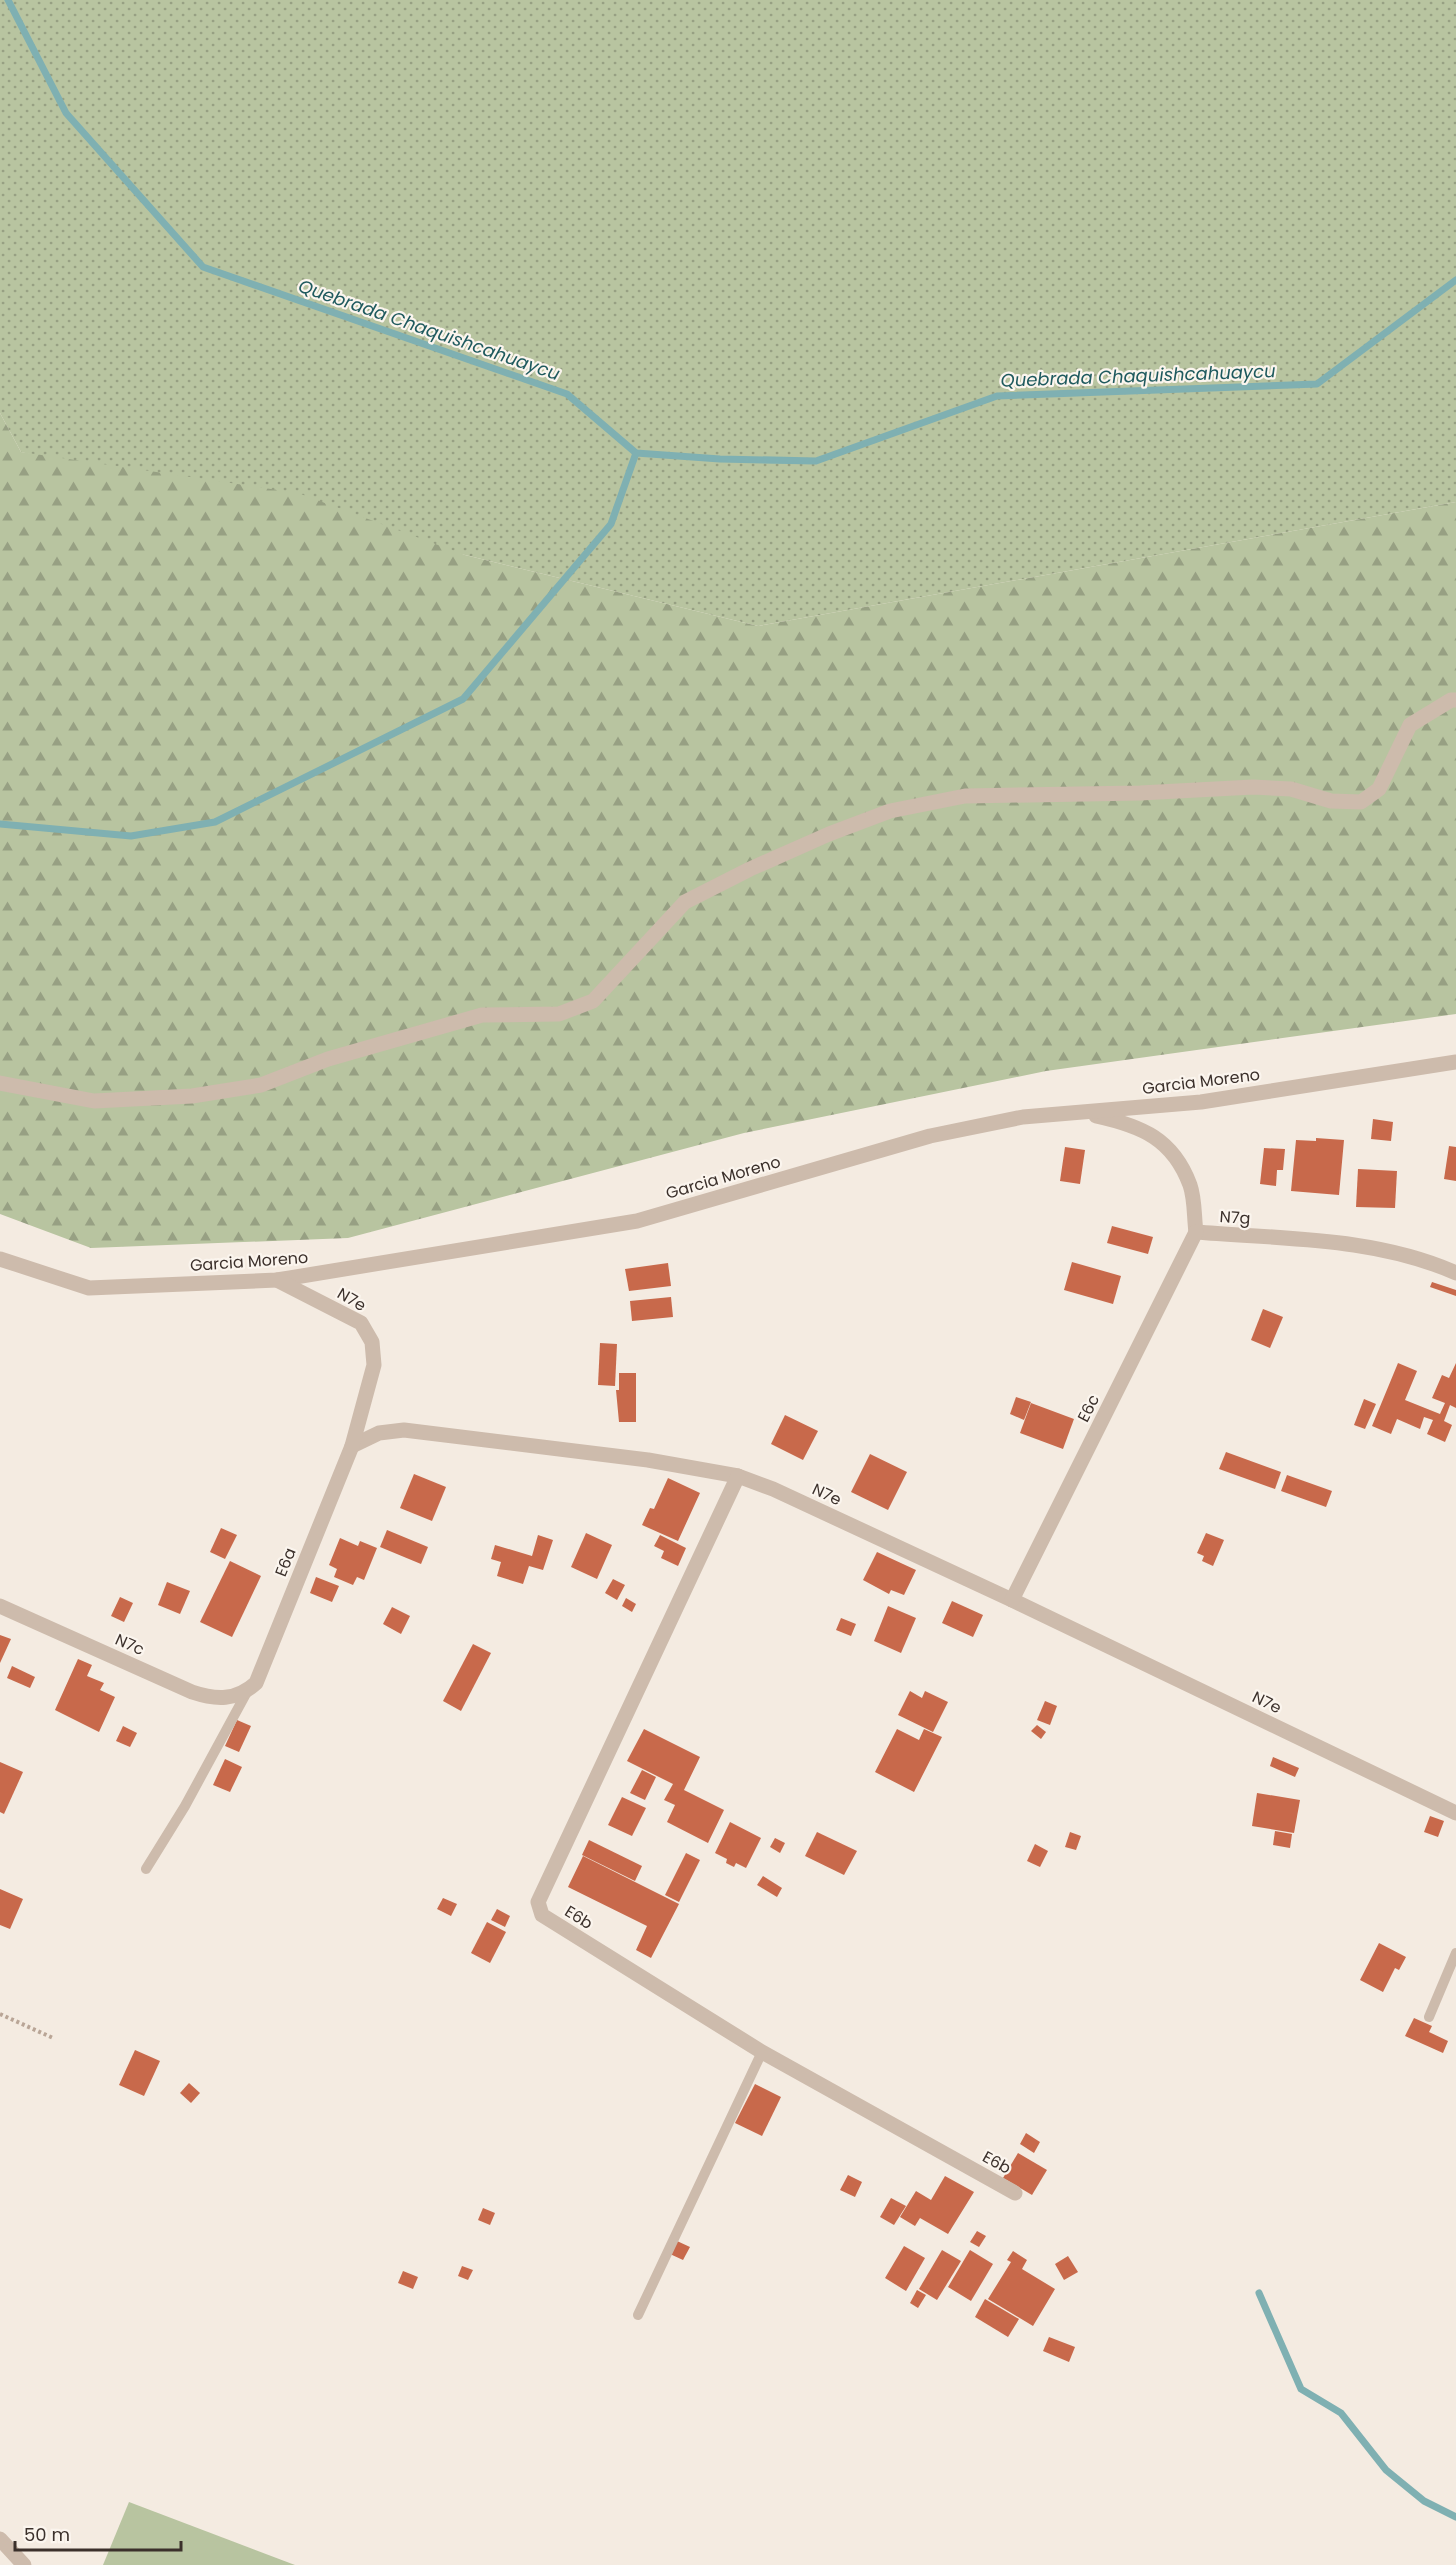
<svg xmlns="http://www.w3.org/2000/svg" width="1456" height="2565" font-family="Poppins,sans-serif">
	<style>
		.green { fill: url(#green-dots) }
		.forest { fill: url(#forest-firs) }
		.pitch { fill: #b8c4a0 }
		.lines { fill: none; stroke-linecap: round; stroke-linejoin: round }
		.stream { stroke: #7fb0b2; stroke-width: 7 }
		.building { fill: #c8694b }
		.path { stroke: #b9a596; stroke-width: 4; stroke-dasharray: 3 3; stroke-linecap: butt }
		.lane { stroke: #cdbbac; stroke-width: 10 }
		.street { stroke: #cdbbac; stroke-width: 15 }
		.labels { text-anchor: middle; stroke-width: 4.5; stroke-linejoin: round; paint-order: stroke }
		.street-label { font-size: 16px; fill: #3b302b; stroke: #fbf5ee }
		.water-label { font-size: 18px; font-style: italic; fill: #1f5a5e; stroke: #fbf5ee }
	</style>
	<defs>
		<pattern id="green-dots" width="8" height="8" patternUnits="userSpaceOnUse" patternTransform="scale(1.5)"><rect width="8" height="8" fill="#b8c4a0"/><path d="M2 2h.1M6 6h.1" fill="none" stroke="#97a083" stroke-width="1.8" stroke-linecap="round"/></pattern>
		<pattern id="forest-firs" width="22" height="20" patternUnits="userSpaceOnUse" patternTransform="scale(1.5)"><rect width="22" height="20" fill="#b8c4a0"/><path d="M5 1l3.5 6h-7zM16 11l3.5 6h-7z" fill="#97a083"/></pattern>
	</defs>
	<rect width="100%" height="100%" fill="#f4ebe1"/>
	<path class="green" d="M0 0H1456V502L758 626 465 555 21 452 0 413Z"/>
	<path class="forest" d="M0 413 21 452 298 493 465 555 758 626 1456 502V1014L1046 1071 744 1133 348 1238 91 1248 0 1214Z"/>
	<path class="pitch" d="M129 2502 295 2565H103Z"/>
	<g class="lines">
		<g class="stream">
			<path d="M8 0 66 113 203 267 567 394 636 453 720 459 816 461 997 396 1317 384 1456 280"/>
			<path d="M0 824 131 836 215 822 463 699 611 524 636 453"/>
			<path d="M1259 2293 1301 2389 1341 2413 1386 2470 1424 2501 1456 2517"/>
		</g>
	</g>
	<g class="building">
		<path d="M1373 1119 1393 1122 1391 1141 1371 1139Z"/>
		<path d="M1316 1138 1344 1140 1339 1195 1291 1191 1296 1140 1316 1141Z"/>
		<path d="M1449 1146 1456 1147V1181L1444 1179Z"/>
		<path d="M1065 1147 1085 1150 1080 1184 1060 1181Z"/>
		<path d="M1264 1148 1285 1149 1283 1170H1277L1276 1186 1260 1184Z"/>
		<path d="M1358 1169 1397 1171 1395 1208 1356 1207Z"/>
		<path d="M1112 1226 1153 1237 1148 1254 1107 1243Z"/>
		<path d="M1072 1262 1121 1276 1113 1304 1064 1290Z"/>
		<path d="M668 1263 671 1286 629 1291 625 1269Z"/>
		<path d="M1432 1282 1456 1290V1296L1430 1287Z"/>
		<path d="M671 1297 673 1317 632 1321 630 1301Z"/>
		<path d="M1263 1309 1283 1317 1270 1348 1251 1340Z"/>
		<path d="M600 1343 617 1344 615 1386 598 1385Z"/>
		<path d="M1398 1363 1417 1371 1405 1400 1440 1414 1445 1403 1432 1398 1442 1375 1449 1378 1456 1363V1408L1450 1405 1444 1421 1452 1425 1445 1442 1427 1434 1433 1420 1424 1417 1420 1429 1397 1419 1391 1434 1372 1426Z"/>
		<path d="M619 1373H636V1422H619L616 1390H619Z"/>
		<path d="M1016 1397 1031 1402 1024 1420 1010 1414Z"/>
		<path d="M1364 1399 1376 1404 1365 1429 1354 1425Z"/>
		<path d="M1031 1403 1074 1419 1063 1449 1020 1433Z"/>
		<path d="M785 1415 818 1431 803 1460 771 1444Z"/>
		<path d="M1226 1452 1281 1472 1275 1489 1219 1469Z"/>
		<path d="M870 1454 907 1472 888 1510 851 1492Z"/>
		<path d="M414 1474 446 1487 432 1521 400 1508Z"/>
		<path d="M1287 1475 1332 1491 1326 1507 1281 1491Z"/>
		<path d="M668 1478 700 1493 678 1541 642 1525 650 1508 654 1509Z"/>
		<path d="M221 1528 237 1535 225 1559 210 1552Z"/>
		<path d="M387 1530 428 1547 421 1564 380 1547Z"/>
		<path d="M586 1533 612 1545 597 1579 571 1567Z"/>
		<path d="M1206 1533 1224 1540 1213 1566 1202 1561 1204 1556 1197 1553Z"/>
		<path d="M538 1535 553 1540 543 1570 529 1566 523 1584 497 1576 501 1562 491 1559 495 1545 532 1556Z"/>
		<path d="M660 1535 686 1548 678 1566 661 1558 664 1551 654 1546Z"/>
		<path d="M340 1538 358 1546 360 1541 377 1548 364 1580 357 1577 353 1585 334 1577 337 1569 329 1565Z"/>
		<path d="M877 1552 916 1570 904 1595 891 1590 889 1594 863 1580Z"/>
		<path d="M230 1561 261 1576 232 1637 200 1622Z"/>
		<path d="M316 1577 339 1586 332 1602 310 1593Z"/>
		<path d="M613 1579 625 1585 617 1600 605 1593Z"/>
		<path d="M167 1582 190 1591 180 1614 158 1605Z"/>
		<path d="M120 1597 133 1603 124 1622 111 1616Z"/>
		<path d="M626 1598 636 1604 632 1612 622 1606Z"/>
		<path d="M952 1601 983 1615 973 1637 942 1623Z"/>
		<path d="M888 1606 916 1618 901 1653 874 1641Z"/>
		<path d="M392 1607 410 1616 401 1634 383 1624Z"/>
		<path d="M841 1618 856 1624 851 1636 836 1630Z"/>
		<path d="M0 1635 11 1639 0 1663Z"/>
		<path d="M473 1644 491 1653 461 1711 443 1701Z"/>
		<path d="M78 1659 92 1665 87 1676 104 1683 100 1690 115 1697 99 1732 55 1710Z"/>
		<path d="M12 1666 35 1677 30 1688 7 1678Z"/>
		<path d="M910 1691 922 1698 925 1691 948 1702 933 1732 898 1715Z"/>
		<path d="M1045 1701 1057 1706 1050 1725 1037 1720Z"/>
		<path d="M237 1720 251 1726 239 1752 225 1746Z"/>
		<path d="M1037 1725 1046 1732 1041 1739 1031 1731Z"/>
		<path d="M123 1726 137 1733 130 1747 116 1741Z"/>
		<path d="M644 1729 700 1757 684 1790 724 1810 708 1843 667 1822 675 1805 664 1800 673 1784 627 1761Z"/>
		<path d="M897 1729 919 1740 924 1729 942 1737 914 1792 875 1772Z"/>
		<path d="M1273 1757 1299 1768 1295 1777 1270 1766Z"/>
		<path d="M225 1759 242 1767 230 1792 213 1785Z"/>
		<path d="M0 1762 23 1772 4 1814 0 1812Z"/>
		<path d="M642 1770 656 1777 645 1800 630 1793Z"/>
		<path d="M1257 1793 1300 1800 1294 1833 1252 1826Z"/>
		<path d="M622 1797 646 1808 632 1836 608 1825Z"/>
		<path d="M1430 1816 1444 1821 1438 1837 1424 1832Z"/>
		<path d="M730 1822 761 1838 746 1868 736 1863 734 1867 726 1863 727 1859 715 1853Z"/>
		<path d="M1275 1831 1292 1834 1290 1848 1273 1845Z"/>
		<path d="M817 1832 857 1851 844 1875 805 1856Z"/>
		<path d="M1070 1832 1081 1836 1076 1850 1065 1847Z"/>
		<path d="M775 1838 785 1843 780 1853 770 1847Z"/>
		<path d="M589 1840 642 1866 635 1881 582 1855Z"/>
		<path d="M1035 1844 1048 1851 1040 1867 1027 1861Z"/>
		<path d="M686 1853 700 1860 679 1902 665 1895Z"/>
		<path d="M583 1856 679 1904 651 1958 636 1950 647 1926 568 1887Z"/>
		<path d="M763 1876 782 1888 777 1897 757 1885Z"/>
		<path d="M0 1889 23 1899 10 1929 0 1925Z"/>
		<path d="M443 1898 457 1904 451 1916 437 1909Z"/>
		<path d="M497 1909 510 1916 505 1927 491 1920Z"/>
		<path d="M487 1922 506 1932 490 1963 471 1953Z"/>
		<path d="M1379 1943 1406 1957 1399 1970 1395 1968 1383 1992 1360 1980Z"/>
		<path d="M1414 2018 1432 2026 1429 2032 1448 2041 1443 2053 1405 2036Z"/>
		<path d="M135 2050 160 2061 144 2096 119 2085Z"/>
		<path d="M189 2083 200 2093 191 2103 180 2093Z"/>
		<path d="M755 2084 781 2097 762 2136 735 2123Z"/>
		<path d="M1026 2133 1040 2142 1034 2153 1020 2144Z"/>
		<path d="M1018 2153 1047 2170 1032 2195 1003 2178Z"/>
		<path d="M848 2175 862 2182 855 2197 840 2190Z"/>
		<path d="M945 2176 974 2192 948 2234 920 2218 915 2226 900 2217 916 2191 931 2200Z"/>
		<path d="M891 2198 906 2206 894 2225 880 2217Z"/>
		<path d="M483 2208 495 2213 490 2225 478 2220Z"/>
		<path d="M977 2231 986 2236 979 2247 970 2242Z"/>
		<path d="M677 2241 690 2247 683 2260 670 2254Z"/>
		<path d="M904 2246 925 2258 906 2291 885 2278Z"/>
		<path d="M942 2250 961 2261 937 2300 919 2289Z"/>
		<path d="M970 2250 993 2264 971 2301 948 2287Z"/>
		<path d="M1013 2251 1027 2260 1022 2269 1055 2289 1033 2326 988 2299 1011 2262 1007 2260Z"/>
		<path d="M1068 2256 1078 2272 1064 2280 1055 2264Z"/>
		<path d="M462 2266 473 2270 468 2280 458 2276Z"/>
		<path d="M403 2271 418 2277 413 2289 398 2283Z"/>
		<path d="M917 2290 926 2295 918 2308 910 2303Z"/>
		<path d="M985 2299 1019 2319 1008 2337 975 2317Z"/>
		<path d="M1049 2337 1075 2347 1069 2362 1043 2351Z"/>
	</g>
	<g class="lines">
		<path class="path" d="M0 2014 53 2038"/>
		<g class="lane">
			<path d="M146 1869 185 1806 248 1690"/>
			<path d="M1429 2017 1456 1953"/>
			<path d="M638 2315 762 2052"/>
		</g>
		<g class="street">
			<path d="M0 1083 94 1101 192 1096 261 1085 328 1059 482 1015 559 1014 593 1001 685 902 750 869 829 834 890 811 965 796 1140 793 1253 787 1291 789 1331 801 1361 802 1379 789 1410 725 1451 700H1456"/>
			<path d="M1096 1116C1142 1126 1173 1139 1190 1185 1195 1199 1194 1218 1196 1232"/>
			<path d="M1196 1232C1282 1239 1376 1237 1456 1273"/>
			<path d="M0 1259 89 1288 277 1280 637 1221 930 1136 1023 1117 1201 1102 1456 1062"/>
			<path d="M352 1446 379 1433 404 1430 648 1460 738 1476 773 1489 1012 1600 1456 1813"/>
			<path d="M738 1476 538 1902 542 1915 762 2052 1015 2193"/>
			<path d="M1012 1600 1196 1232"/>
			<path d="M0 1606 192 1692C216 1700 236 1701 256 1683L352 1446 374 1365 372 1342 361 1323 277 1280"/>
			<path d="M0 2539 24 2565"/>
		</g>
	</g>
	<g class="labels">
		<g class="street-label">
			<text transform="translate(1201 1081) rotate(-7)" y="6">Garcia Moreno</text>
			<text transform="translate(723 1177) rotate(-16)" y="6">Garcia Moreno</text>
			<text transform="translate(1235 1217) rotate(4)" y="6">N7g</text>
			<text transform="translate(249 1261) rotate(-4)" y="6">Garcia Moreno</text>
			<text transform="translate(352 1299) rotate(30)" y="6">N7e</text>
			<text transform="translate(1088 1408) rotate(-63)" y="6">E6c</text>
			<text transform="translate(827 1494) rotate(25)" y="6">N7e</text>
			<text transform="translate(285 1562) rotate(-68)" y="6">E6a</text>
			<text transform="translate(130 1644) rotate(24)" y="6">N7c</text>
			<text transform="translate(1267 1702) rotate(26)" y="6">N7e</text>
			<text transform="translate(579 1917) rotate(32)" y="6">E6b</text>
			<text transform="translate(997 2162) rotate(29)" y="6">E6b</text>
		</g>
		<g class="water-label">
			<text transform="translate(429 330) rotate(19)" y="6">Quebrada Chaquishcahuaycu</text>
			<text transform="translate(1138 376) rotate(-2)" y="6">Quebrada Chaquishcahuaycu</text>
		</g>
	</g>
	<path d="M15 2541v9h166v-9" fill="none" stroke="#3b302b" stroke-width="3"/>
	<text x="24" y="2541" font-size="18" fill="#3b302b" stroke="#fbf5ee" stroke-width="4.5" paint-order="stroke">50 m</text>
</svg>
